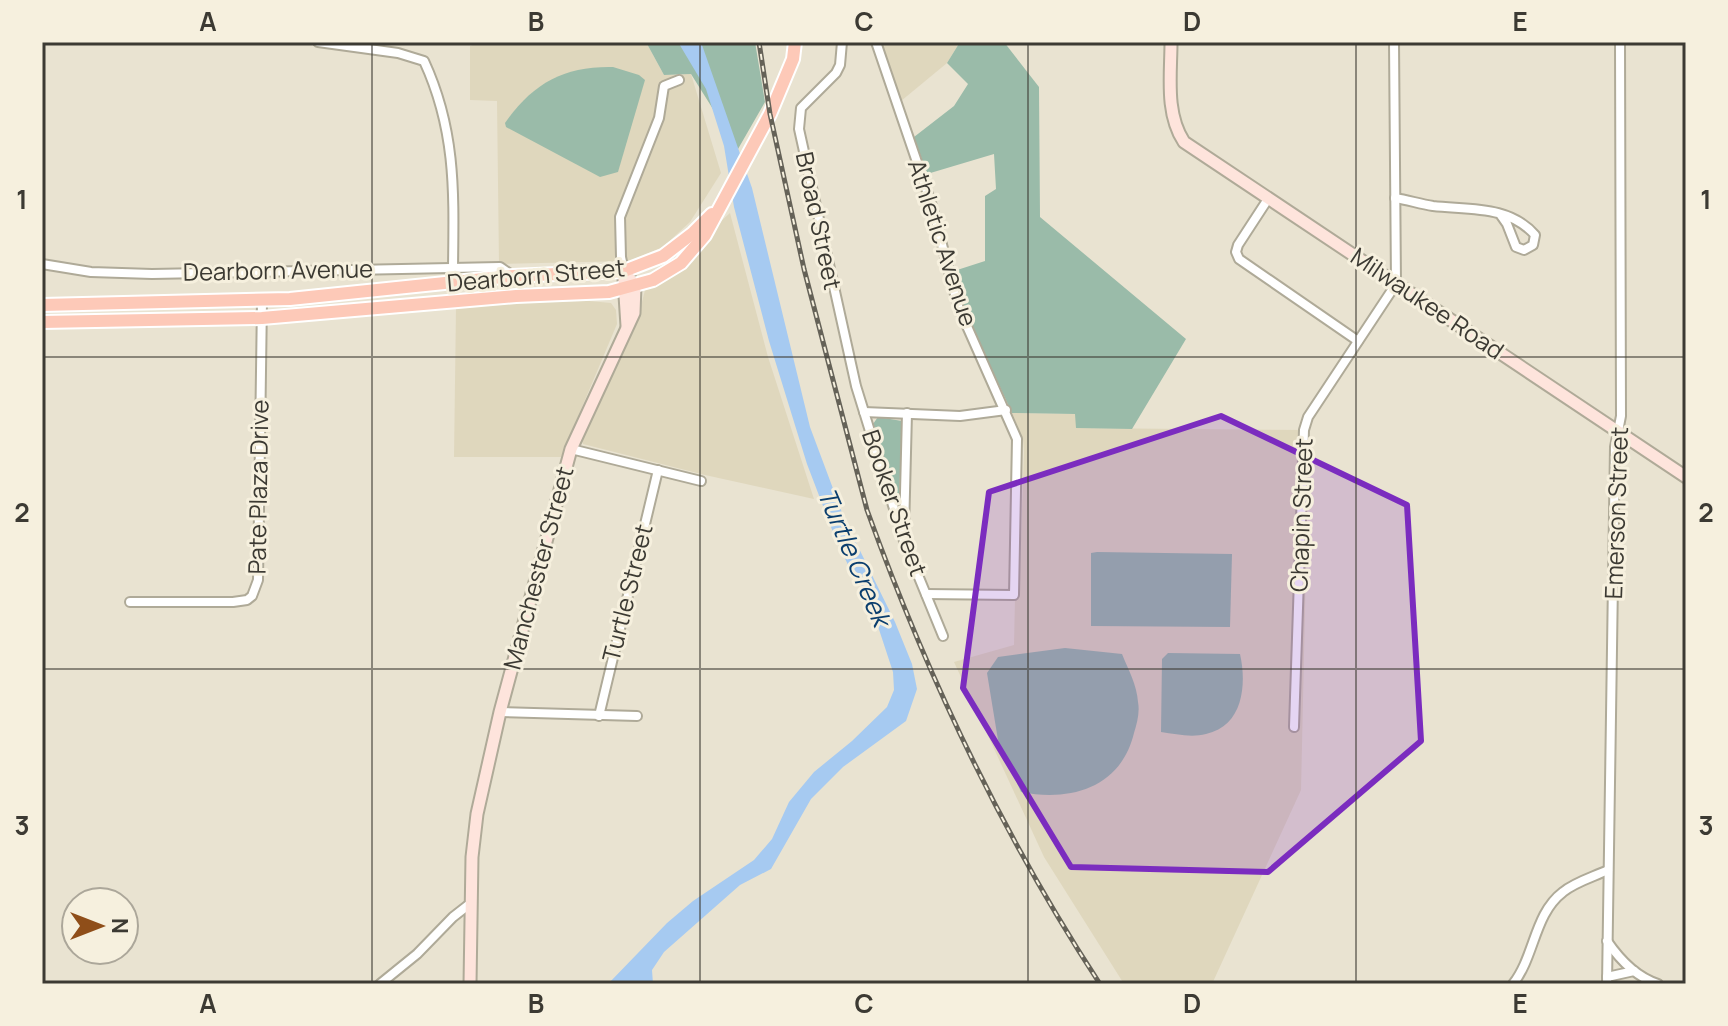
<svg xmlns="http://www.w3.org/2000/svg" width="1728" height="1026" font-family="Manrope,sans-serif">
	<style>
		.built { fill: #dfd7bd }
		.green { fill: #9abba9 }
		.water { fill: #a6caf1 }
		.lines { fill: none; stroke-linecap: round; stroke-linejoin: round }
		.street-casing { stroke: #afaa98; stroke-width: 12 }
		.secondary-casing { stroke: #afaa98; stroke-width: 15 }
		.primary-casing { stroke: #fff; stroke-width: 16 }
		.street { stroke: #fff; stroke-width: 8 }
		.secondary { stroke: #fee4dc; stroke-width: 11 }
		.primary { stroke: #fdc9b8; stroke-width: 12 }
		.rail-casing { stroke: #656258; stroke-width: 5 }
		.rail { stroke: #f6f0de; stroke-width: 2; stroke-dasharray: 6; stroke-linecap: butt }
		.marked { fill: #7b2cbf; fill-opacity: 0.2; stroke: #7b2cbf; stroke-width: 6; stroke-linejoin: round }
		.grid { fill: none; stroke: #3c3a33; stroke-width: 2; stroke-opacity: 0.55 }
		.labels { text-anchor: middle; stroke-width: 6; stroke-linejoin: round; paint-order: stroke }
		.street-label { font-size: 24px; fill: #3c3a33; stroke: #f6f0de }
		.water-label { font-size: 26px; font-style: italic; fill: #0a3e6e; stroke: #f6f0de }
		.neatline { fill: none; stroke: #3c3a33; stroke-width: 3 }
		.grid-label { font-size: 26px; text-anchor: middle; font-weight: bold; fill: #3c3a33 }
	</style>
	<rect width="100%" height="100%" fill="#e9e3d1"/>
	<g class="built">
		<path d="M480 42H646L664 75 691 74 721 173 690 222 663 247 629 261 499 264 497 101 470 100V46Z"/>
		<path d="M881 42H960L947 63 901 101Z"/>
		<path d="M730 213 768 357 814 499 705 475 583 444 582 441 584 428 638 318 645 290Z"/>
		<path d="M589 301 611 303 616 310 617 324 561 457H454L456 308 532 302Z"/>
		<path d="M1012 413 1076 414V428L1309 430 1301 790 1212 984H1124L1044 857 954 662 1014 645 1015 599 1019 598 1024 451 1023 439Z"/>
	</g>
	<g class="green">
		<path d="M646 42H755L765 102 738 149 691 74 664 75Z"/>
		<path d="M960 42H1004L1039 87 1040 217 1186 339 1132 429 1076 428 1075 414 1012 413 964 309 954 271 985 261V196L996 189 994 154 927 174 914 137 954 106 968 84 947 63Z"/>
		<path d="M613 67 639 75 645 80 618 172 600 177 506 127 505 123C533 83 564 66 613 67Z"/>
		<path d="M878 417 902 421 899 499 896 495 873 424Z"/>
		<path d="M1097 552 1232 554 1230 627 1091 626V553Z"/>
		<path d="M1065 648 1122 654C1128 669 1137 685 1138 702 1140 712 1137 723 1134 733 1121 787 1072 802 1021 792L998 740 987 673 998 657Z"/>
		<path d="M1168 653 1240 654C1247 685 1243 726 1206 734 1191 738 1176 734 1161 732L1162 659Z"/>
	</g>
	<path class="water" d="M678 42H701L752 188 810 427 844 518 895 622 912 664 917 689 906 721 843 767 811 799 771 869 740 885 664 952 652 970 653 984H608L667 923 693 901 754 860 772 839 789 802 814 772 852 741 887 707 894 690 893 672 867 593 852 573 836 540 807 464 769 341 734 207 724 146 706 89Z"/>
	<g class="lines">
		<g class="street-casing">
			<g id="street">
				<path d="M318 42 398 53 424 61C456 130 454 192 453 267"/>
				<path d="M842 42 840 65 836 73 801 108 799 129 856 386 904 541 943 636"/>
				<path d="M876 42 932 206 958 306 1017 439 1014 595 926 594"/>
				<path d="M1395 198C1408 200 1420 204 1433 206 1468 210 1509 205 1535 235L1533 245 1524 250 1516 247 1507 224 1500 214"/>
				<path d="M1268 199 1238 245 1236 252 1239 259 1358 341"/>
				<path d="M42 264 91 272 152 274 500 267 513 276"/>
				<path d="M624 271 621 257 620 217 659 118 664 86 679 80"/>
				<path d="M864 412 960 416 1006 410"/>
				<path d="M571 449 701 481"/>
				<path d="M904 532 907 413"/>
				<path d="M130 602H233L247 600 252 596 258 580 262 301"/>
				<path d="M500 712 637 716"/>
				<path d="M599 716 658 470"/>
				<path d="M1294 727 1304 430 1308 417 1396 284 1394 42"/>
				<path d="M1607 941C1620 960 1636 977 1658 984"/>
				<path d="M1607 977 1634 971"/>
				<path d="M380 984 417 954 453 917 471 903"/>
				<path d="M1513 984C1535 956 1534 914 1563 892 1575 882 1593 877 1608 870"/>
				<path d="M1607 984 1615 447 1621 416 1620 42"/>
			</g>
		</g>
		<g class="secondary-casing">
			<g id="secondary">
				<path d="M1171 42C1171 75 1165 113 1184 142L1686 477"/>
				<path d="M624 280 627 326"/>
				<path d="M470 984 472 857 477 814 500 712 571 449 634 313 635 286 624 271"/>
			</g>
		</g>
		<g class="primary-casing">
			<g id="primary">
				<path d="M42 305 290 299 513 276 624 271 663 256 693 233 712 214"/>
				<path d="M42 322 262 318 516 296 609 292 653 280 681 263 705 235 770 114 793 59 795 42"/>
			</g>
		</g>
		<use href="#street" class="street"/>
		<use href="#secondary" class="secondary"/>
		<use href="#primary" class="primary"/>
		<g class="rail-casing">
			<path id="rail" d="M759 42 770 114 804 269 867 510C927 676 1003 836 1100 984"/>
		</g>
		<use href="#rail" class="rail"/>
	</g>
	<path class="marked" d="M1221 416 1407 505 1421 741 1268 872 1071 867 963 688 989 492Z"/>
	<path class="grid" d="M372 42V984M700 42V984M1028 42V984M1356 42V984M42 357H1686M42 669H1686"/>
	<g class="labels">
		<g class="street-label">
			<text transform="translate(818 221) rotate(78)" y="8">Broad Street</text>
			<text transform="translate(942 243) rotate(72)" y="8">Athletic Avenue</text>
			<text transform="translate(278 271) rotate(-1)" y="8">Dearborn Avenue</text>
			<text transform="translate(536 276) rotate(-5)" y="8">Dearborn Street</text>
			<text transform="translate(1427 304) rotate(34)" y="8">Milwaukee Road</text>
			<text transform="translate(259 487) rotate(-89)" y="8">Pate Plaza Drive</text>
			<text transform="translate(894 503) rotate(71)" y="8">Booker Street</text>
			<text transform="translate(1617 513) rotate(-88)" y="8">Emerson Street</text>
			<text transform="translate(1302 515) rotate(-88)" y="8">Chapin Street</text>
			<text transform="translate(539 568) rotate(-75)" y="8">Manchester Street</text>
			<text transform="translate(628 593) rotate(-76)" y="8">Turtle Street</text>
		</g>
		<g class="water-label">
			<text transform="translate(854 557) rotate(67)" y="9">Turtle Creek</text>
		</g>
	</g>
	<rect width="1728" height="1026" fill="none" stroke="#f6f0de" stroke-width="88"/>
	<g transform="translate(100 926) rotate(90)"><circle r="38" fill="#f6f0de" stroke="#aca79a" stroke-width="2"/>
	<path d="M0-6L14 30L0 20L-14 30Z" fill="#8f4e19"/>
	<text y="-12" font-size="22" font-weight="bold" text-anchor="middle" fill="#3c3a33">N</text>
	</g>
	<rect x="44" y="44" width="1640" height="938" class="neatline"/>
	<g class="grid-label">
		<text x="208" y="31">A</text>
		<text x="536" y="31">B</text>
		<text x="864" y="31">C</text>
		<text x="1192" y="31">D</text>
		<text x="1520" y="31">E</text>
		<text x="22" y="209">1</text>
		<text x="1706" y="209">1</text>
		<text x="22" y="522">2</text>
		<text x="1706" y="522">2</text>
		<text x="22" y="835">3</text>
		<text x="1706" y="835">3</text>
		<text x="208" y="1013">A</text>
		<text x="536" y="1013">B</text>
		<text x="864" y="1013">C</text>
		<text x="1192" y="1013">D</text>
		<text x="1520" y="1013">E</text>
	</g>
</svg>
